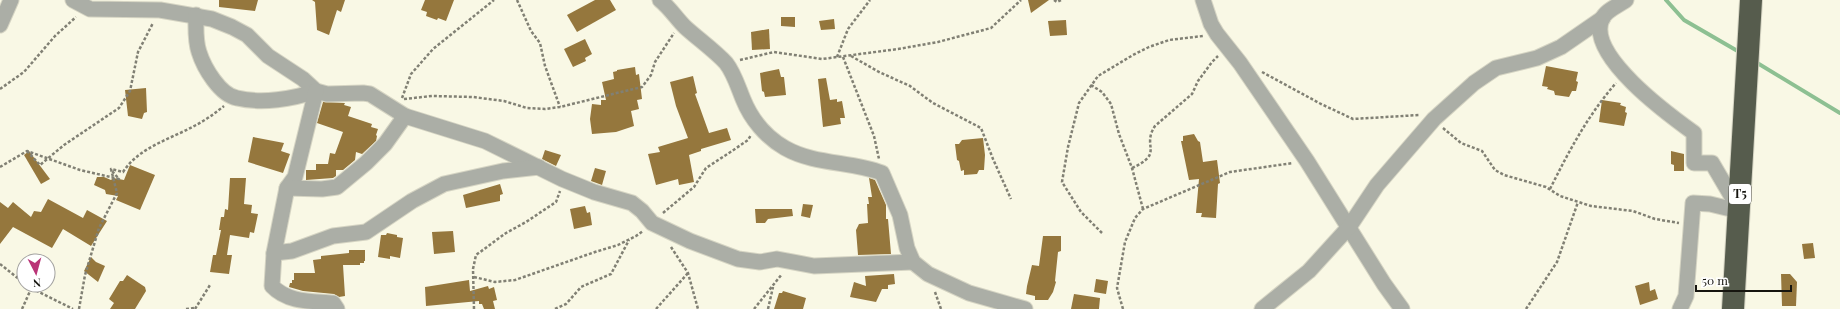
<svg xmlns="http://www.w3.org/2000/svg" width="1840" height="309" font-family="'Playfair Display',serif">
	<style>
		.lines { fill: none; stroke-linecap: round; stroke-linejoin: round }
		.stream { stroke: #8dc092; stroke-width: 4 }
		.building { fill: #95773d }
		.street-casing { stroke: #d5d4c3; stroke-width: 17 }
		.highway-casing { stroke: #d5d4c3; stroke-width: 24 }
		.path { stroke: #818074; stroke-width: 2.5; stroke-dasharray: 3 2; stroke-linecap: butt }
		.street { stroke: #abaea6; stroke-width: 15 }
		.highway { stroke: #565c4d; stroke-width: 22 }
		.labels { text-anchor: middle; stroke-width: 4; stroke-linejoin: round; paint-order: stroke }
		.shield { fill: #fff; stroke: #5c5b57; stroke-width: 1 }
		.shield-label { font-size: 12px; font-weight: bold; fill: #16150f }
	</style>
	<rect width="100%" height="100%" fill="#f9f8e5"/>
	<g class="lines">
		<g class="stream">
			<path d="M1666 0 1684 20 1741 53"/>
			<path d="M1754 61 1840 113"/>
		</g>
	</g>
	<g class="building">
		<path d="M219 0H258L255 11 219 7Z"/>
		<path d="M312 0H345L341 12 337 10 329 35 317 30 315 2Z"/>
		<path d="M425 0H454L446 21 438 18 437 20 426 16 427 12 421 10Z"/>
		<path d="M595 0H610L616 10 577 32 567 15Z"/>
		<path d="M1028 0H1049L1031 13Z"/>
		<path d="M781 17H795V27L781 26Z"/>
		<path d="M834 19 835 29 821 30 819 21Z"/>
		<path d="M1066 20 1067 35 1050 36 1048 21Z"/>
		<path d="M769 29 770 49 752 50 751 32Z"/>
		<path d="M585 39 592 54 585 58 586 61 573 67 564 49Z"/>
		<path d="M1546 66 1578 72 1576 81 1578 82 1576 91H1572L1569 97 1555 95 1554 91 1547 89 1548 87 1542 86Z"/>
		<path d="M635 67 636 75 639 74 642 99 637 100 639 109 631 111 634 126 616 132 592 134 590 119 592 104 601 105V100H606L602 82 614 79 613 72 617 71V70Z"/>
		<path d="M779 69 781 77H784L786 95 765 97 764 92 762 91 760 73Z"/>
		<path d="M693 76 697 93 695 94 709 133 727 128 731 140 701 149V151L689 155 694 182 679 185 678 179 656 185 648 154 660 152 658 147 688 138 676 106 670 82Z"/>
		<path d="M826 78 830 100 837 99V102L842 101 845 118H840L841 124 823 127 818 79Z"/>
		<path d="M146 88 147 112 144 113 142 119 128 116 125 90Z"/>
		<path d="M1602 100 1621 103 1620 105 1626 107 1625 112 1627 113 1624 126 1599 122Z"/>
		<path d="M323 102 345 103 344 105 351 107 348 116 372 124 371 127 378 129 376 135 377 136 376 141 362 154 356 152 355 160 343 170H336V176L333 178 306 180V170H316V164H328L330 153 335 154 343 132 317 123Z"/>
		<path d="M1194 134 1198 141 1200 142 1203 162 1217 160 1220 183 1218 184 1216 218 1201 217 1202 213H1196L1199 179 1189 180 1181 141H1183V136Z"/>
		<path d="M253 137 284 143 281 151 290 154 283 173 248 162Z"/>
		<path d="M983 138 985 155 984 170H979L977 174 964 175V170L961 171 959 161 957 160 955 144H959L962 140Z"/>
		<path d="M545 150 561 155 556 166 542 159Z"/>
		<path d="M29 151 50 179 41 184 24 155Z"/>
		<path d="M1671 151 1684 154V171H1674V165L1671 164Z"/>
		<path d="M130 165 155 175 140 210 116 200 118 196 106 194 105 190 94 185 97 177H104L111 180 113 178 124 180Z"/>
		<path d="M595 168 606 171 602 185 591 181Z"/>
		<path d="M230 178H246L244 204 252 205 251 213 258 214 254 233 250 232 249 238 230 235 227 255H232L229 274 210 272 213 255H216L221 230H219L221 217H224L225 209 228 210Z"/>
		<path d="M869 178 875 180 886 205V219H888L891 254 858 255 856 230 859 224 868 223 867 204H869L868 197H872Z"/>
		<path d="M500 184 503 194 500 195V201L466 208 463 195Z"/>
		<path d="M48 199 83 218 87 210 107 221 91 246 63 229 52 248 13 227 0 244V202L8 208 13 202 31 217 34 211 41 212Z"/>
		<path d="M803 204 813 205 810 218 801 216Z"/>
		<path d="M585 206 587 213 590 212 592 225 574 229 570 209Z"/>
		<path d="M755 209H792L793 216 768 219 765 223H756Z"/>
		<path d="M453 231 455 252 434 254 432 232Z"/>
		<path d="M387 233 397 235V237L403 238 400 258 390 256V259L378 257 381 235H386Z"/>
		<path d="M1043 236H1061V251L1058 252 1055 281 1056 282 1053 292 1048 300H1035V296L1026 294 1027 286 1032 265 1039 266Z"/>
		<path d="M1813 243 1815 258 1804 259 1802 244Z"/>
		<path d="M349 250H365V261H364V263H360V265H343L345 296 339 297 334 294 303 291 289 287 290 283H292V280H294V273H315L313 260 321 259V256L349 253Z"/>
		<path d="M91 257 96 262 105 266 98 282 84 271Z"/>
		<path d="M894 274 895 284 888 285V289H882L876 302 850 297 854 282 866 286 865 276Z"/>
		<path d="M1781 274H1790L1797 282 1796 306H1782Z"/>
		<path d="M127 275 145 287 146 291 135 309H110L114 303 109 299 120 281H123Z"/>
		<path d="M1096 279 1108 281 1106 294 1094 292Z"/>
		<path d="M469 280 470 291 488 286 489 289 494 287 497 300 493 301 495 309H484L482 304H479V301L426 306 425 287Z"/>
		<path d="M1649 282 1650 291 1655 289 1658 299 1640 305 1635 286Z"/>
		<path d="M783 291 806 298 803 309H774L779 293H782Z"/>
		<path d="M1074 294 1100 298 1099 309H1071Z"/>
	</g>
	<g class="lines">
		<g class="street-casing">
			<g id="street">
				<path d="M73 0 90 9 160 10 212 19 232 27 247 35 268 56 303 79 316 91 327 94 363 93 370 94 405 116 485 141 562 179 594 192 632 203 642 211 652 223 690 241 738 259 760 262 777 259 814 266 913 262"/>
				<path d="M660 0C670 8 676 18 685 27 697 38 715 51 726 63 734 73 738 87 743 99 751 119 766 137 785 148 815 165 851 161 882 173L900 215 907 248 913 262 928 274 969 293 1025 309"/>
				<path d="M1203 0 1211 24 1217 34 1240 63 1307 161 1384 284 1402 309"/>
				<path d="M1626 0C1618 6 1606 10 1602 19 1586 55 1669 115 1694 133V163H1712L1739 209"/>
				<path d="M196 15C196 27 195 41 199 52 204 68 220 95 237 98 262 104 293 99 316 91"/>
				<path d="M0 25 11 0"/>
				<path d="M287 188 295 177 316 91"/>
				<path d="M274 253 292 251 333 236 366 232 412 201 444 184 503 171 539 167"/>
				<path d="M337 309 333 303C313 301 288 303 272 286L274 253 287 188 322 189 337 187 366 163 385 144 405 116"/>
				<path d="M1262 309 1309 271 1349 227 1377 185 1434 119 1474 83 1496 68 1537 58 1561 47 1603 18"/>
				<path d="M1680 309 1686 296 1693 203 1710 204 1739 211"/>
			</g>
		</g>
		<g class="highway-casing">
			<path id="highway" d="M1733 309 1751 0"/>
		</g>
		<g class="path">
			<path d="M517 0 531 31 540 43 545 66 560 107"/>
			<path d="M1054 0 1057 2 1061 0"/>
			<path d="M851 56 879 72 910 86 933 103 981 128 993 159 1011 199"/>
			<path d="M837 57 848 29 870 0"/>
			<path d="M843 57 874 136 879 159"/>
			<path d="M740 60 774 52 822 59 898 49 938 42 991 28 1021 0"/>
			<path d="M1262 72 1321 104 1353 119 1419 115"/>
			<path d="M1091 85 1102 92 1111 104 1119 134 1132 168 1143 209"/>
			<path d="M0 89 24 72 55 36 76 17"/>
			<path d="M402 98 411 74 433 49 494 0"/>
			<path d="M404 99 432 96 473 97 504 101 527 108 545 109 560 107 621 92 642 87 651 75 655 62 674 33"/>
			<path d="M1443 128 1461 143 1482 151 1495 170 1504 175 1546 187 1560 196 1591 206 1633 211 1655 219 1679 223"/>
			<path d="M27 151 40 165 64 145 119 108 130 91 138 52 153 23"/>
			<path d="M0 167 27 151 80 170 119 179 112 171"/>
			<path d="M1132 168C1165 153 1141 147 1155 126L1192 94 1198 81 1212 62 1218 56"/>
			<path d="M1550 189C1569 151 1588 115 1616 83"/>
			<path d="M663 213 694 187 706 168 732 151 748 140 751 135"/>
			<path d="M1102 233 1081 212 1062 182 1068 147 1079 103 1098 76 1133 55 1149 47 1169 40 1203 36"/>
			<path d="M671 247 688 273 698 309"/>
			<path d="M0 264 24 283"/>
			<path d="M474 277 495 282 515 280 595 252 618 245 636 236 643 231"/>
			<path d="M27 286 73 309"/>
			<path d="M935 292 941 309"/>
			<path d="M22 309 31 289 30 288"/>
			<path d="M79 309 85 275 99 228 117 193 111 169 123 172C139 147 171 139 196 125 206 120 215 113 224 106"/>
			<path d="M186 309 195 308"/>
			<path d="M195 309 210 285"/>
			<path d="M474 309 473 269 476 255 506 233 526 222 556 202 560 191"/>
			<path d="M555 309 566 304 581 287 611 274 629 240"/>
			<path d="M656 309 688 273"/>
			<path d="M754 309 782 274"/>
			<path d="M768 309 773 287"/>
			<path d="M1123 309 1117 288 1125 242 1135 218 1143 209 1230 172 1293 163"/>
			<path d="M1526 309 1557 262 1578 202"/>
		</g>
		<use href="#street" class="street"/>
		<use href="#highway" class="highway"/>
	</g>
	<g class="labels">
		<rect class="shield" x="1729" y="184" width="22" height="20" rx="3"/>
		<g class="shield-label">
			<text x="1740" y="198">T5</text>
		</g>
	</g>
	<g transform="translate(36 273) rotate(174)"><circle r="19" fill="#ffffff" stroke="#a2a19f"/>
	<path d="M0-3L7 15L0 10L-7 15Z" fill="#ba3477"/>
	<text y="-6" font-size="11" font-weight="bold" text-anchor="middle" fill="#16150f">N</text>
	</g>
	<path d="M1696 285v6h95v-6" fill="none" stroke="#16150f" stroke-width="2"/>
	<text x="1702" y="285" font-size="12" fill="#16150f" stroke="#ffffff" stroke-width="3" paint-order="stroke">50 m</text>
</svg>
